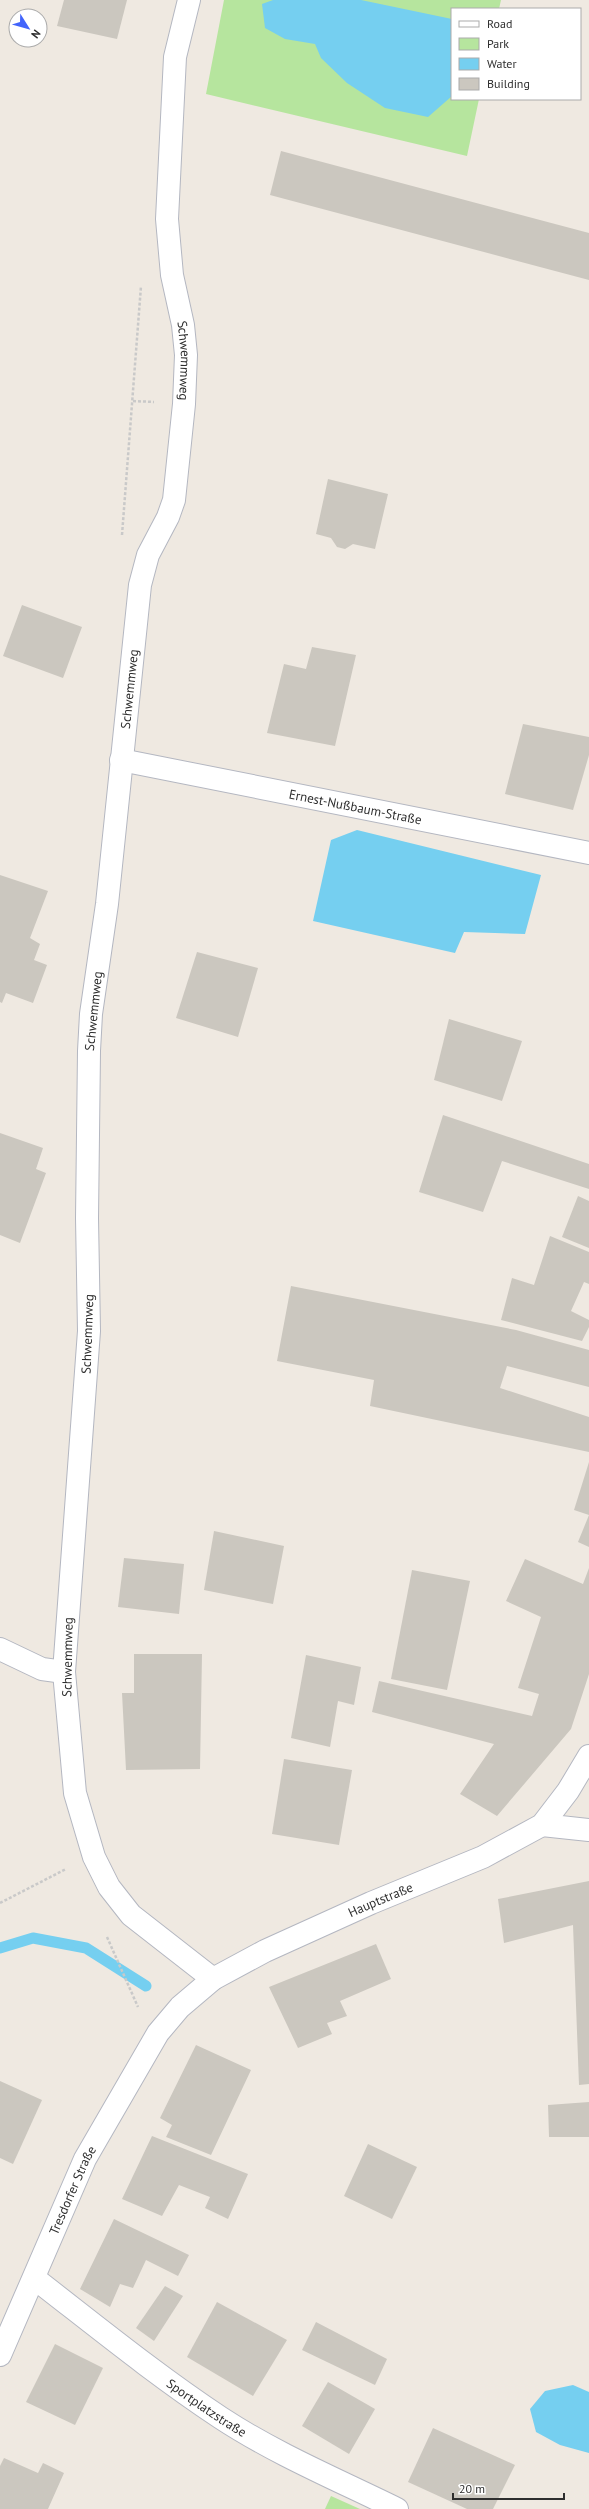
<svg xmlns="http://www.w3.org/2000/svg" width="589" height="2509" font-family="'PT Sans',sans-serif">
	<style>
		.green { fill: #b6e59e }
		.water { fill: #75cff0 }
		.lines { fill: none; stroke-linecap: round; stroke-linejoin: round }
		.stream { stroke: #75cff0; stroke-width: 11 }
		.building { fill: #cbc7bf }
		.minor-casing { stroke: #b4b7c1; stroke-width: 24 }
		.tertiary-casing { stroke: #b4b7c1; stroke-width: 24 }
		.path { stroke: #c9c9c9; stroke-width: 2.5; stroke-dasharray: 3 2; stroke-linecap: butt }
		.minor { stroke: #fff; stroke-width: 22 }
		.tertiary { stroke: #fff; stroke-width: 22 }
		.labels { text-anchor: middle; stroke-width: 3; stroke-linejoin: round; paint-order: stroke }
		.street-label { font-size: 13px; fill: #2e2e2e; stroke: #fff }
	</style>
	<rect width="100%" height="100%" fill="#efe9e1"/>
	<g class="green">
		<path d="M224 0H501L499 9H452V99H479L467 156 206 94Z"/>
		<path d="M331 2496 360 2509H325Z"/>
	</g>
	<g class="water">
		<path d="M273 0H361L452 19V96L428 117 385 108 347 83 321 58 315 44 285 39 265 28 262 4Z"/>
		<path d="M357 830 541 875 525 934 464 932 455 953 313 921 331 840Z"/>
		<path d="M573 2385 589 2392V2453L560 2445 536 2432 530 2409 545 2391Z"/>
	</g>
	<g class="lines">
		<path class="stream" d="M0 1948 33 1938 86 1948 146 1986"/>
	</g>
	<g class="building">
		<path d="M64 0H127L117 39 57 26Z"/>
		<path d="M281 151 589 233V280L270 195Z"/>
		<path d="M328 479 388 494 375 549 353 544 345 549 337 547 331 538 316 534Z"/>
		<path d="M22 605 82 627 63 678 3 656Z"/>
		<path d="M312 647 356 655 335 746 267 733 284 664 306 669Z"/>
		<path d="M523 724 589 737V755L573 810 505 794Z"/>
		<path d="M0 875 48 891 30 938 40 944 34 960 47 965 33 1003 6 993 2 1003 0 1002Z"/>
		<path d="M197 952 258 968 238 1037 176 1018Z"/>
		<path d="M449 1019 522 1041 502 1101 434 1080Z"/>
		<path d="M443 1115 589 1164V1189L502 1161 483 1212 419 1192Z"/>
		<path d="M0 1133 43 1148 36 1169 46 1173 20 1243 0 1235Z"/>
		<path d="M578 1196 589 1201V1248L562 1237Z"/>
		<path d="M550 1236 589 1252V1284L584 1282 571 1311 589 1320V1327L582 1341 501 1320 512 1278 534 1285Z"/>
		<path d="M291 1286 516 1330 589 1350V1387L507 1366 500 1388 589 1417V1452L370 1406 374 1380 277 1361Z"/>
		<path d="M589 1462V1515L574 1510Z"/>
		<path d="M589 1515V1547L578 1542Z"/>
		<path d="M214 1531 284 1546 273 1604 204 1590Z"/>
		<path d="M124 1558 184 1564 179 1614 118 1607Z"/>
		<path d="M525 1559 583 1584 589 1568V1674L571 1729 497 1816 460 1794 494 1744 372 1712 379 1681 532 1716 539 1694 518 1688 541 1617 506 1601Z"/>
		<path d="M412 1570 470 1581 447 1690 391 1679Z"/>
		<path d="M134 1654H202L200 1769 126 1770 122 1693H134Z"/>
		<path d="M306 1655 361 1667 354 1705 338 1701 330 1747 291 1738Z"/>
		<path d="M284 1759 352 1770 339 1845 272 1834Z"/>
		<path d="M589 1881V2084L579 2085 573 1925 504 1943 498 1899Z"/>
		<path d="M376 1944 391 1979 340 2001 347 2016 327 2023 332 2034 298 2048 269 1987Z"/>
		<path d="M196 2045 251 2070 211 2155 166 2137 172 2125 160 2118Z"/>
		<path d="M0 2081 42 2100 13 2164 0 2158Z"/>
		<path d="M589 2102V2137H549L548 2105Z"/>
		<path d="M152 2136 248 2174 228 2219 205 2208 210 2197 179 2185 162 2216 122 2199Z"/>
		<path d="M368 2144 417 2167 392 2219 344 2196Z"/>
		<path d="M114 2219 189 2255 178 2276 146 2260 133 2288 120 2284 110 2307 80 2289Z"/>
		<path d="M165 2286 183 2296 154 2341 136 2328Z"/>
		<path d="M217 2302 287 2340 253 2396 187 2357Z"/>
		<path d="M316 2322 387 2359 375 2385 302 2350Z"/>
		<path d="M55 2344 103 2368 75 2425 26 2402Z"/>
		<path d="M328 2382 375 2409 349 2454 302 2426Z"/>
		<path d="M433 2428 515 2465 493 2509H467L408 2482Z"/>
		<path d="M4 2458 38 2473 43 2463 64 2473 48 2509H0V2466Z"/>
	</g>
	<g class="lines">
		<g class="minor-casing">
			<g id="minor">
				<path id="s1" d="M189 0 175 57 167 219 172 275 183 325 186 355 184 404 174 500 168 517 148 555 140 585 107 904 91 1014 89 1051 87 1218 89 1331 64 1672 75 1793 94 1857 109 1887 131 1915 213 1979"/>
				<path id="s2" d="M121 760 589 853"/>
				<path d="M0 1649 42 1669 64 1672"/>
				<path d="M542 1825 589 1830"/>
				<path id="s3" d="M34 2278C96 2326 156 2375 221 2418 276 2454 338 2480 397 2509"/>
			</g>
		</g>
		<g class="tertiary-casing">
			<g id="tertiary">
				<path id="s4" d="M0 2355 85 2159 158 2033 180 2007 213 1979 265 1951 371 1903 483 1857 542 1825 568 1791 589 1756"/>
			</g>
		</g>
		<g class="path">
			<path d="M133 401 154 402"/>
			<path d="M122 535 141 286"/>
			<path d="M0 1903 66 1869"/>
			<path d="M107 1937 138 2007"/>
		</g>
		<use href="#minor" class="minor"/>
		<use href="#tertiary" class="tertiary"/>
	</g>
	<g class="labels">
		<g class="street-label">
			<text dy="5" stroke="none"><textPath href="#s1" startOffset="364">Schwemmweg</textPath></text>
			<text transform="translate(129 689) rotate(-84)" y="5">Schwemmweg</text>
			<text dy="5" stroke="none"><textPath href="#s2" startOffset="239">Ernest-Nußbaum-Straße</textPath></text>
			<text transform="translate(93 1011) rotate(-84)" y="5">Schwemmweg</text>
			<text transform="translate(87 1334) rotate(-88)" y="5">Schwemmweg</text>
			<text transform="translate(67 1657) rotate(-89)" y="5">Schwemmweg</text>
			<text dy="5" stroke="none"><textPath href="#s4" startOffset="622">Hauptstraße</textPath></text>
			<text dy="5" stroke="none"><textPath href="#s4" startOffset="180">Tresdorfer Straße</textPath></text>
			<text dy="5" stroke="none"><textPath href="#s3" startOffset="216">Sportplatzstraße</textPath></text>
		</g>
	</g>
	<rect x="451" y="8" width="130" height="92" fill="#ffffff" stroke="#ababab"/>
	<rect x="459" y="21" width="20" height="6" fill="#ffffff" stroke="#ababab"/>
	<text x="487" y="28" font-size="12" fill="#2e2e2e">Road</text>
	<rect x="459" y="38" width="20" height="12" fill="#b6e59e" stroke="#ababab"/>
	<text x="487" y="48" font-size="12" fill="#2e2e2e">Park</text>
	<rect x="459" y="58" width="20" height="12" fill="#75cff0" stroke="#ababab"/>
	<text x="487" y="68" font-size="12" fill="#2e2e2e">Water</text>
	<rect x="459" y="78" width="20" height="12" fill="#cbc7bf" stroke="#ababab"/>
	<text x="487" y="88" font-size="12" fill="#2e2e2e">Building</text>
	<g transform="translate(28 28) rotate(127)"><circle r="19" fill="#ffffff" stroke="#ababab"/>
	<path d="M0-3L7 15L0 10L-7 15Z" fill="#4264fb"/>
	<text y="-6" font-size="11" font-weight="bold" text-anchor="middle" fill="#2e2e2e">N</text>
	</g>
	<path d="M453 2493v6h111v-6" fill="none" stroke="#2e2e2e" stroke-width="2"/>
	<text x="459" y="2493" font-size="12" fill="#2e2e2e" stroke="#ffffff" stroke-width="3" paint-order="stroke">20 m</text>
</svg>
